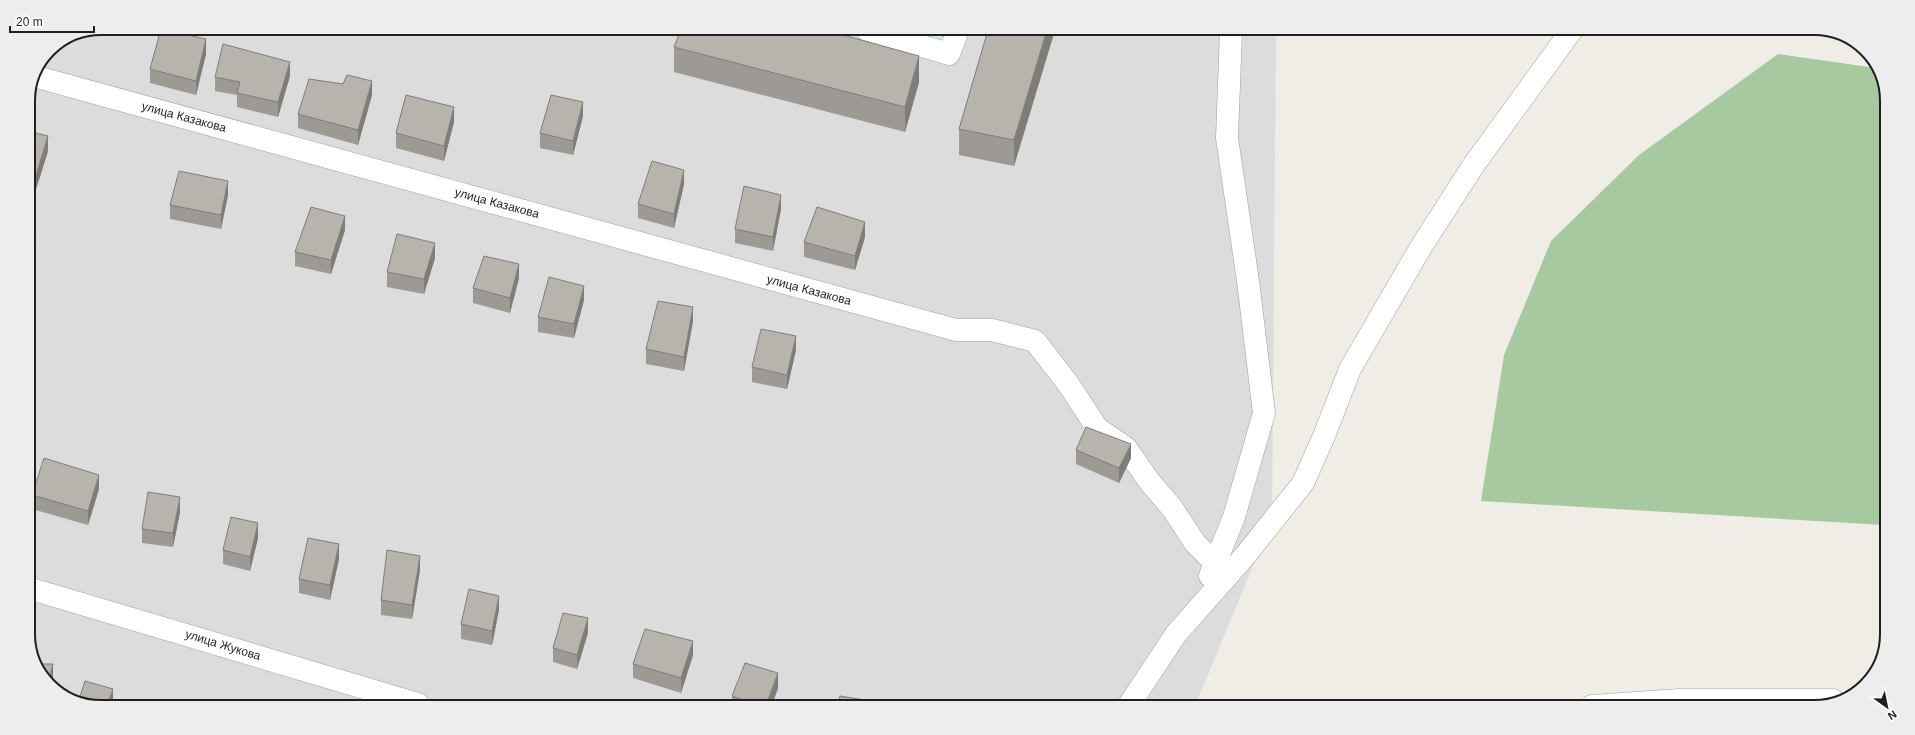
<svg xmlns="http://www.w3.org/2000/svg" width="1915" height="735" font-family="Arial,sans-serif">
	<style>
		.residential { fill: #dddcdc }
		.forest { fill: #a7c9a0 }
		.park { fill: #c9f3d1 }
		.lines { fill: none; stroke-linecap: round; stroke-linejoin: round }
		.street-casing { stroke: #a0a0a0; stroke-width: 23 }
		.street { stroke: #fff; stroke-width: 22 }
		.wall { fill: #9d9a95 }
		.shaded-wall { fill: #807d79 }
		.building { fill: #b7b3ad; stroke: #807d79 }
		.labels { text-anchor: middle; stroke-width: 3; stroke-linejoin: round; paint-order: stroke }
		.street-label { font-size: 12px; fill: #1f1f1f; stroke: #fff }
		.rim { fill: none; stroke: #1f1f1f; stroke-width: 2 }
	</style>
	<rect width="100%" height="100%" fill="#efede6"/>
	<path class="residential" d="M102 28 1276 31 1272 520 1195 706 78 703 43 678 28 639V97L50 49 74 34Z"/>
	<path class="forest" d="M1778 54 1876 68 1887 96 1884 525 1481 501 1504 355 1551 241 1639 155Z"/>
	<path class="park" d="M890 30H944L940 44Z"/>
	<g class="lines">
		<g class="street-casing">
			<g id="street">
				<path d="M867 30 949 54 958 30"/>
				<path d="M37 77 956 330H992L1035 341 1069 385 1097 428 1126 448 1149 481 1172 508 1195 543 1215 563"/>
				<path d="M1210 576 1234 517 1264 413 1248 281 1227 138 1231 31"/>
				<path d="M28 588 418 704"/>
				<path d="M1129 705 1176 634 1244 557 1303 483 1324 436 1350 369 1421 247 1473 166 1571 31"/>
				<path d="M1592 706 1679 700H1833"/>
			</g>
		</g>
		<use href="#street" class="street"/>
	</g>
	<g class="wall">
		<path d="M988 30H1055L1014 166 959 155V129Z"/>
		<path d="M674 47 919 82 905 132 674 72Z"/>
		<path d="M206 54 196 95 150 83V69Z"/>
		<path d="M290 76 278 117 237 107V95L215 91V77Z"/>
		<path d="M372 95 358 145 298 128V114Z"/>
		<path d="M583 116 573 155 540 148V133Z"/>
		<path d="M454 122 444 161 396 148V133Z"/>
		<path d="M28 131 48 151 33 199 28 198Z"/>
		<path d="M684 184 674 228 638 218V204Z"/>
		<path d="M228 195 221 229 170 219V205Z"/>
		<path d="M781 209 773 251 735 243V229Z"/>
		<path d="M345 230 331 274 295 266V252Z"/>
		<path d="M865 237 855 270 804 257V242Z"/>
		<path d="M435 258 424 294 387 287V272Z"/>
		<path d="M519 278 510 313 473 303V288Z"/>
		<path d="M584 300 574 338 538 332V317Z"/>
		<path d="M693 321 684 371 646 364V349Z"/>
		<path d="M796 350 787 389 752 382V367Z"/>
		<path d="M1076 450 1131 458 1119 483 1076 464Z"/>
		<path d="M99 489 88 525 32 509V495Z"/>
		<path d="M180 512 173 547 142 543V529Z"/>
		<path d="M258 538 250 571 223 564V550Z"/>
		<path d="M339 559 330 600 299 593V579Z"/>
		<path d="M420 570 412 619 381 615V600Z"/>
		<path d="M499 610 492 645 461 639V624Z"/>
		<path d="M588 633 577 669 553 662V648Z"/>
		<path d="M693 655 681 693 633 678V664Z"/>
		<path d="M778 688 772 705H732V696Z"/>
	</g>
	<g class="shaded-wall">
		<path d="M1047 30H1055L1014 166V140Z"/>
		<path d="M206 39V54L196 95V81Z"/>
		<path d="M919 56V82L905 132V107Z"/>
		<path d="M290 62V76L278 117V102Z"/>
		<path d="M372 81V95L358 145V130Z"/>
		<path d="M583 102V116L573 155V141Z"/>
		<path d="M454 107V122L444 161V146Z"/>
		<path d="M48 136V151L33 199V185Z"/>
		<path d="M684 170V184L674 228V214Z"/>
		<path d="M228 181V195L221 229V215Z"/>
		<path d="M781 195V209L773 251V237Z"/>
		<path d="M345 216V230L331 274V260Z"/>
		<path d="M865 222V237L855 270V256Z"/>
		<path d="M435 243V258L424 294V279Z"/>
		<path d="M519 264V278L510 313V298Z"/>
		<path d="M584 286V300L574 338V324Z"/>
		<path d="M693 307V321L684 371V357Z"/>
		<path d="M796 336V350L787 389V375Z"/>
		<path d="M1131 444V458L1119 483V468Z"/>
		<path d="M99 475V489L88 525V511Z"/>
		<path d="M180 497V512L173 547V533Z"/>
		<path d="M258 523V538L250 571V557Z"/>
		<path d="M339 544V559L330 600V585Z"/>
		<path d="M420 556V570L412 619V605Z"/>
		<path d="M499 596V610L492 645V631Z"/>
		<path d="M588 618V633L577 669V655Z"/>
		<path d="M693 641V655L681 693V678Z"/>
		<path d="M53 664V679L51 684 48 682Z"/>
		<path d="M778 673V688L772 705H766Z"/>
		<path d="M113 689V703H108Z"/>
	</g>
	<g class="building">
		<path d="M161 29 206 39 196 81 150 69Z"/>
		<path d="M681 29 825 30 919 56 905 107 674 47Z"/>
		<path d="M988 30H1047L1014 140 959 129Z"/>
		<path d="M223 44 290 62 278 102 237 93 240 82 215 77Z"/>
		<path d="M347 75 372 81 358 130 298 114 309 79 343 84Z"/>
		<path d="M406 95 454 107 444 146 396 133Z"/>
		<path d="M551 95 583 102 573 141 540 133Z"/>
		<path d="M28 131 48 136 33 185 28 184Z"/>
		<path d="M652 161 684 170 674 214 638 204Z"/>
		<path d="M179 171 228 181 221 215 170 205Z"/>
		<path d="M744 186 781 195 773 237 735 229Z"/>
		<path d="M311 207 345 216 331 260 295 252Z"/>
		<path d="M817 207 865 222 855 256 804 242Z"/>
		<path d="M397 234 435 243 424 279 387 272Z"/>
		<path d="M484 256 519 264 510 298 473 288Z"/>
		<path d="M549 277 584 286 574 324 538 317Z"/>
		<path d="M658 301 693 307 684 357 646 349Z"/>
		<path d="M761 329 796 336 787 375 752 367Z"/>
		<path d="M1086 427 1131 444 1119 468 1076 450Z"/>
		<path d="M44 458 99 475 88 511 32 495Z"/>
		<path d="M148 492 180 497 173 533 142 529Z"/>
		<path d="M231 517 258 523 250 557 223 550Z"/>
		<path d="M308 538 339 544 330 585 299 579Z"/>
		<path d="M387 550 420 556 412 605 381 600Z"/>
		<path d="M469 589 499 596 492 631 461 624Z"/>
		<path d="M563 613 588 618 577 655 553 648Z"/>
		<path d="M645 629 693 641 681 678 633 664Z"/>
		<path d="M745 663 778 673 766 705H757L732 696Z"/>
		<path d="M38 664H53L48 682 43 678Z"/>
		<path d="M85 681 113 689 108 703H78Z"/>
		<path d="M840 696 883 703V705H838Z"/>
	</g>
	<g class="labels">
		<g class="street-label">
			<text transform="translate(184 117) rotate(15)" y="4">улица Казакова</text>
			<text transform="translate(497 203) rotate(15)" y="4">улица Казакова</text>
			<text transform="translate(809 290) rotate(15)" y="4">улица Казакова</text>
			<text transform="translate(223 645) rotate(17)" y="4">улица Жукова</text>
		</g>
	</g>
	<path d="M0 0H1915V735H0ZM101 35H1814A66 66 0 0 1 1880 101V634A66 66 0 0 1 1814 700H101A66 66 0 0 1 35 634V101A66 66 0 0 1 101 35Z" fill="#ededed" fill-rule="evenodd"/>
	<path class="rim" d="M101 35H1814A66 66 0 0 1 1880 101V634A66 66 0 0 1 1814 700H101A66 66 0 0 1 35 634V101A66 66 0 0 1 101 35Z"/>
	<g transform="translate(1887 707) rotate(147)" stroke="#ffffff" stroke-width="3" paint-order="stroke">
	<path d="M0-3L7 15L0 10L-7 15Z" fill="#1f1f1f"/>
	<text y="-6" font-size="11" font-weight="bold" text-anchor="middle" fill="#1f1f1f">N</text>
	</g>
	<path d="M10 26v6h84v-6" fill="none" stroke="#1f1f1f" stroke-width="2"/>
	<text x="16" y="26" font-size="12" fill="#1f1f1f" stroke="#ffffff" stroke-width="3" paint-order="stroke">20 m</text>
</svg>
